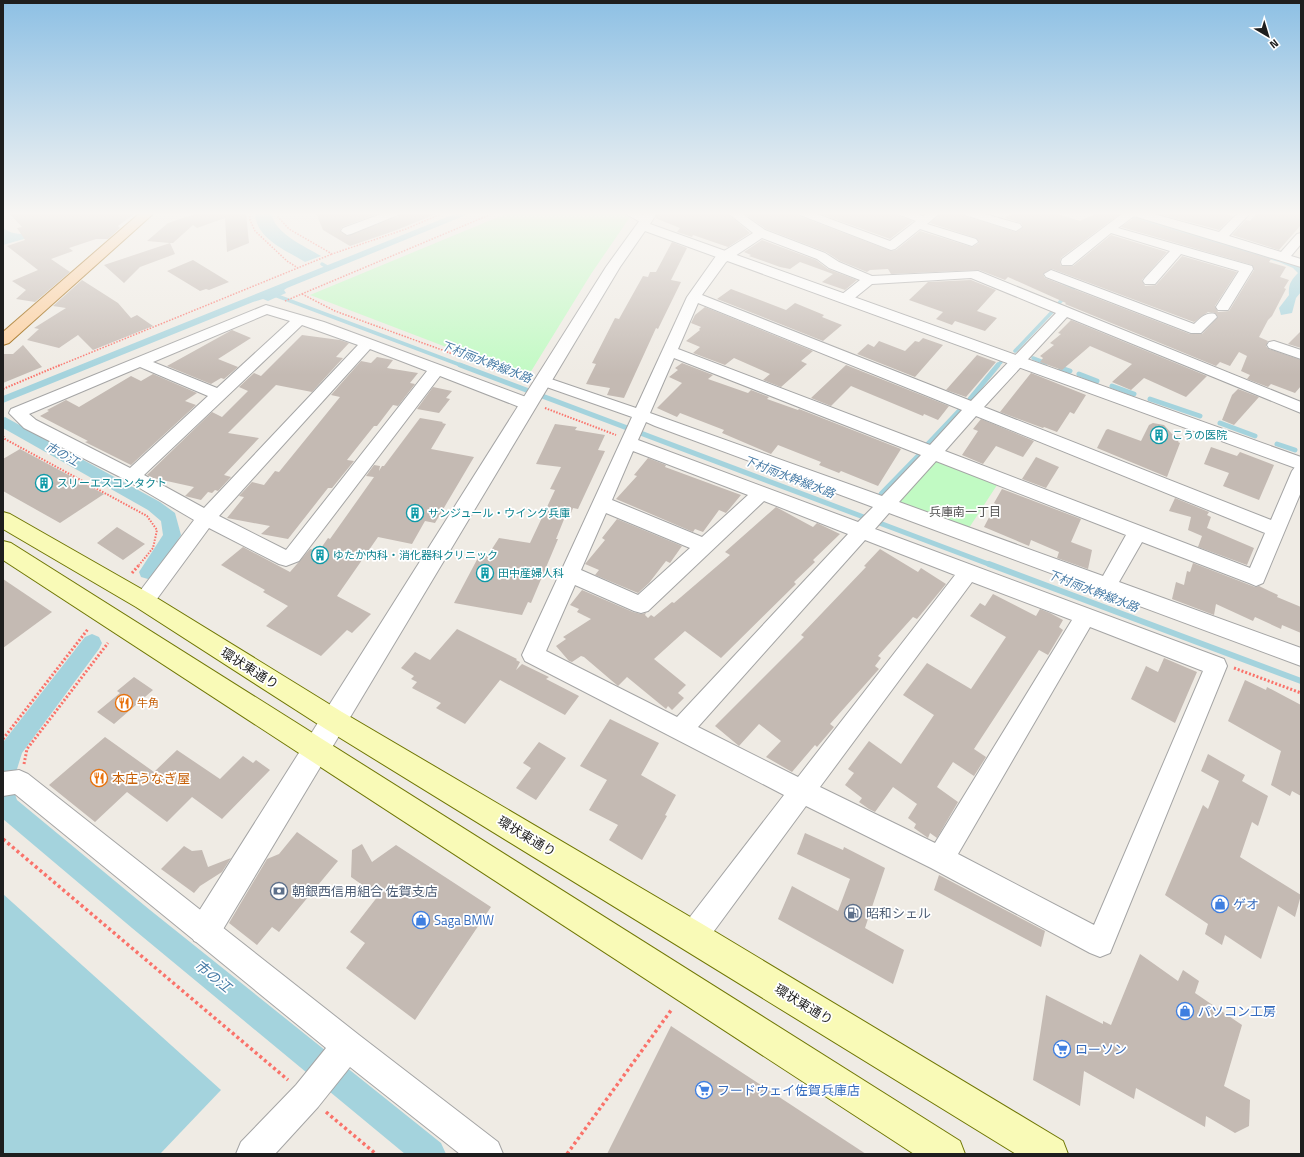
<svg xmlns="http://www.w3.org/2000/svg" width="1304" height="1157" font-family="'Titillium Web','Noto Sans JP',sans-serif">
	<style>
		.park { fill: #c1fac3 }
		.water { fill: #a4d3dd }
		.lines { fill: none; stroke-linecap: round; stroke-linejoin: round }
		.stream-far2 { stroke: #a4d3dd; stroke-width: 3.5 }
		.stream-far1 { stroke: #a4d3dd; stroke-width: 5 }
		.stream { stroke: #a4d3dd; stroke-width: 6 }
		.canal { fill: #a4d3dd; fill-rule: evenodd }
		.building { fill: #c4bab3; fill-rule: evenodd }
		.minor-casing { stroke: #a5a5a5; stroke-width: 2 }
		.tertiary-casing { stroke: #a5a5a5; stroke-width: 2 }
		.secondary-casing { stroke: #6f7604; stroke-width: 2 }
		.primary-casing { stroke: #985f00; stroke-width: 2 }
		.path-far3 { stroke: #fa726a; stroke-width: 1.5; stroke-dasharray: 1.5 1.5; stroke-linecap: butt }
		.path-far2 { stroke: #fa726a; stroke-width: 2; stroke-dasharray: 1.5 1.5; stroke-linecap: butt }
		.path-far1 { stroke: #fa726a; stroke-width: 3; stroke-dasharray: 2 2; stroke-linecap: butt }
		.path { stroke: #fa726a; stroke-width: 3.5; stroke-dasharray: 3 3; stroke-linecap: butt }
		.minor { fill: #fff; fill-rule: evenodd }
		.tertiary { fill: #fff; fill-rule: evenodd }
		.secondary { fill: #f9fab7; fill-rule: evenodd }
		.primary { fill: #fcce9c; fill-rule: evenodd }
		.labels { text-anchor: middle; stroke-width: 3.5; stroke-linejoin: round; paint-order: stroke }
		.culture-label { font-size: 11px; fill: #0d838f; stroke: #fff; text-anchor: start }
		.food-label { font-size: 11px; fill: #c56008; stroke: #fff; text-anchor: start }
		.water-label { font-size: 12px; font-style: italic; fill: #477ba6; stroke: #fff }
		.neighbourhood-label { font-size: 12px; fill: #515151; stroke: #fff }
		.near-street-label { font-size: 13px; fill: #1e1e1e; stroke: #fff }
		.near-food-label { font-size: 13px; fill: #c56008; stroke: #fff; text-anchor: start }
		.near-service-label { font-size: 13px; fill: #4e5e75; stroke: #fff; text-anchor: start }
		.near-shop-label { font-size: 13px; fill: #366cbe; stroke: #fff; text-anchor: start }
		.near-water-label { font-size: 14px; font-style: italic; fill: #477ba6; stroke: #fff }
	</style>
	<rect width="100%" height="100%" fill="#efebe4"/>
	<g class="park">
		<path d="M508 213H620L630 217 591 274 530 373 509 371 310 295Z"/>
		<path d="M937 458 999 482 967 531 897 503Z"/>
	</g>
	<g class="water">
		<path d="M255 213H272C272 232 306 247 321 256L305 262C286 250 256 239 255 213Z"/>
		<path d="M457 213H471L287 288 284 290 286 293 268 301 263 299 253 302 3 403V396Z"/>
		<path d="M1133 214 1301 266V292L1296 298 1292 313 1281 315 1279 308 1289 295C1288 285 1291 280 1298 273L1293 268 1279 262 1149 226 1129 218Z"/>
		<path d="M3 228C17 239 38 232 55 230L3 245Z"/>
		<path d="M3 894 221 1090 160 1154H3Z"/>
	</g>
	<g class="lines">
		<g class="stream-far2">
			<path d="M322 264 329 268"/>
			<path d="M1059 281 1074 288 1059 303"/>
			<path d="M272 294 463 366"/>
			<path d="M1015 351 1053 311"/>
			<path d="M1033 358 1046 363"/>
			<path d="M997 366 1001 362"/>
		</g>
		<g class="stream-far1">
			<path d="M460 365 991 565"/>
			<path d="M1061 368 1070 371"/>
			<path d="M1079 374 1097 381"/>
			<path d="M1112 386 1134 394"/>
			<path d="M970 399 998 365"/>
			<path d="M1150 399 1200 416"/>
			<path d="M1220 423 1255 436"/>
			<path d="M1277 444 1295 450"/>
			<path d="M927 445 962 408"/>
			<path d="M881 494 920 454"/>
		</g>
		<path class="stream" d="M989 564 1301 681"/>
		<g class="canal">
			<path d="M5 417 160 502 175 513 181 535 155 577 148 579 141 577 139 572 163 535 161 521 148 510 3 428V418Z"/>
			<path d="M92 634 99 637 102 643 99 649 22 753 12 785 17 800 150 910 441 1143 446 1154H405L132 928 3 819 4 741 85 637Z"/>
		</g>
	</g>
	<g class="building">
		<path d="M9 213H135L118 226 120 228 108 239H96L69 248 73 251 51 259 70 272 35 302 16 299 26 290 12 281 38 270 7 246 25 240 17 228 22 227Z"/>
		<path d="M198 213H246L249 243 227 252 225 218 197 228 193 225 173 243H170L175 254 140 267 124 283 104 265 170 243 147 241 168 223Z"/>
		<path d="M316 213H380L342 227 340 231 347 236 399 216 401 213 436 214 394 231 350 246 323 230Z"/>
		<path d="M658 213H727L750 233 728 247 693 235 692 237 677 232 680 228 655 218Z"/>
		<path d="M743 213H797L799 216 891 251 896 250 920 231 972 247 979 243 976 238 930 223 941 213H961L965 216 1016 232 1023 227 1021 223 1005 218 1009 215 1016 213H1055L1080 221 1097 213H1121L1061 258 1060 262 1061 266H1073L1111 235 1167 252 1142 280 1145 286 1156 285 1182 256 1237 272 1215 306 1218 312 1229 311 1254 270 1252 265 1121 227 1134 218 1271 259 1269 262 1286 267 1280 277 1289 280 1284 288 1286 289 1272 316 1268 320 1259 337 1268 341 1266 346 1269 349 1301 360V386L1295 393 1271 384 1268 387 1247 379 1250 375 1241 371 1247 356 1239 352 1230 366 1220 362 1216 366 1065 304 1066 303 1008 277 1005 280 979 270 891 274 888 269 870 270 867 272 840 261 826 252 766 229ZM1052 269 1194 322 1208 312 1215 313 1218 317 1202 334H1190L1045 278 1043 274Z"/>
		<path d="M818 213H897L899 216 913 221 890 239Z"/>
		<path d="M1155 213H1223L1233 216 1219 230Z"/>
		<path d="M1257 213H1301V225L1279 250 1232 235 1246 220 1250 221Z"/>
		<path d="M762 240 816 260 828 269 857 280 845 290 822 282 833 274 800 262 790 269 780 267 749 256 751 255 744 252Z"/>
		<path d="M672 242 687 248 671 280 681 282 658 329 656 328 624 398 607 395 610 388 586 384 596 364 592 363 615 318 619 319 643 276 648 277 650 272H656Z"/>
		<path d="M193 260 229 282 209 290 206 289 200 291 167 271Z"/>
		<path d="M82 280 118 303 131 318 137 315 153 326 93 350 78 335 59 348 27 340 39 329 34 328 66 308 53 306Z"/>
		<path d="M971 280 996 290 977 311 997 318 985 331 955 321 952 325 936 319 943 312 909 300 928 282Z"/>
		<path d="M731 289 786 310 795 303 824 315 822 317 842 325 823 341 717 299Z"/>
		<path d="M705 307 813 351 801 361 807 364 781 387 763 380 770 374 734 358 725 365 693 353 700 347 686 341 700 330 699 329 701 327 691 323 695 315Z"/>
		<path d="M1071 320 1207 376 1186 397 1144 378 1131 390 1112 382 1132 364 1090 346 1062 370 1040 362 1043 358 1040 356 1054 345 1050 343 1061 334 1058 333Z"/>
		<path d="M232 330 251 338 218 359 238 367 224 379 221 378 211 384 167 366Z"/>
		<path d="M1301 331V348L1288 344Z"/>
		<path d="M302 335 340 340 349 343 336 357 343 358 312 392 276 385 228 433 259 438 224 475 231 477 218 491 215 490 212 493 208 492 201 500 185 496 194 487 153 478 147 475 212 412 222 417 248 391 239 387 254 373 261 376Z"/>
		<path d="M923 338 943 345 915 377 857 354 868 344 874 347 879 341 905 351 915 341 919 342Z"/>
		<path d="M23 345 42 367 3 383V354H13Z"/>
		<path d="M977 355 996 362 966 397 946 390Z"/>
		<path d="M377 357 393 360 387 368 418 373 410 383 415 384 398 406 393 405 377 426H374L347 460 354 461 332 488H328L288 539 261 534 270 526 227 518 244 497 239 496 252 482 264 485 275 471 279 472 340 397 331 395 361 361 371 363Z"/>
		<path d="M682 363 713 375 708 379 748 393 751 390 769 397 767 399 798 410 799 409 901 449 878 486 841 471 839 473 819 465 821 462 778 445 771 454 722 433 724 430 680 413 677 417 657 408 682 383 669 377 678 370 675 368Z"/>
		<path d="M846 365 949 406 938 420 924 414 923 416 851 386 831 406 811 398Z"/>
		<path d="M1031 373 1086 395 1074 414 1070 412 1057 432 1044 427 1043 428 1000 412Z"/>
		<path d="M153 374 197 393 185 401 196 405 131 465 85 442 88 441 40 416 49 411 47 410 66 400 79 407 131 376 141 381Z"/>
		<path d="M433 387 452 391 446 398 450 399 439 413 417 409Z"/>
		<path d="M1238 389 1259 397 1234 425 1222 420 1232 395Z"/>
		<path d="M420 418 443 422 442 423 446 424 431 449 474 457 435 523 425 521 412 544 378 537 337 596 371 614 352 633 347 630 321 656 266 626 288 606 263 592 265 590 221 565 243 547 290 572 310 549 319 551 328 538 330 539 374 477 366 476 374 465 380 466 379 471 382 466H384Z"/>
		<path d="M981 419 1034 441 1023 457 996 446 983 464 962 455 978 431 973 429Z"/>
		<path d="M1153 423 1164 425 1172 434 1181 437 1178 442 1180 443 1167 477 1097 448 1106 430 1108 429 1141 441 1149 425Z"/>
		<path d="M555 424 577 427 575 430 605 435 598 450 605 451 578 509 573 508 571 513 567 512 556 539H558L531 603 528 602 522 615 454 603 480 554 488 555 499 538 530 543 555 490 550 489 561 467 536 464Z"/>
		<path d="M1211 447 1237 456 1240 452 1274 465 1259 500 1223 486 1229 473 1204 464Z"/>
		<path d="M20 449 104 494 60 523 3 491V459Z"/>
		<path d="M1036 457 1059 467 1046 488 1022 479Z"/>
		<path d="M648 458 666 465 665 467 741 495 726 513 719 510 703 532 695 529 693 532 616 499 637 476 634 475Z"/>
		<path d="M1002 489 1081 519 1071 542 1092 550 1088 569 1057 558 1059 552 1031 540 1029 546 984 527 996 504 994 503Z"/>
		<path d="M1175 498 1209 512 1207 515 1211 517 1207 528 1254 548 1247 565 1198 547 1202 536 1188 530 1191 517 1169 511Z"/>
		<path d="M776 507 813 527 817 523 840 534 813 560 815 562 794 582 796 584 721 658 685 631 654 659 686 685 678 693 684 698 672 710 668 706 666 709 627 677 618 686 584 657 581 656 572 662 569 661 556 646 566 639 563 637 591 619 577 612 579 609 570 605 582 590 633 612 641 614 646 613 645 615 648 618 651 615 654 617 672 602 674 603 730 555 725 552Z"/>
		<path d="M617 519 682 546 670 563 666 561 649 583 638 593 595 575 599 570 585 564 605 540 602 538Z"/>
		<path d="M117 527 145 544 123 560 97 543Z"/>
		<path d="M880 549 918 572 921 568 946 584 917 619 913 617 878 656 881 658 875 666 879 669 830 724 834 727 817 747 815 745 792 772 766 757 781 741 759 724 739 746 715 726 804 637 801 635 866 567 864 566Z"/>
		<path d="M1193 563 1255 587 1259 586 1278 595 1277 597 1301 607V633L1282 625 1281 629 1255 617 1253 621 1216 604 1214 615 1172 599 1176 582 1184 585 1187 571 1190 572Z"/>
		<path d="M3 579 52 612 3 648Z"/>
		<path d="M993 594 1036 616 1040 609 1050 613 1063 620 1059 627 1063 630 1048 655 1039 650 974 749 986 757 974 776 953 762 937 787 958 802 937 838 930 833 928 838 914 828 916 824 908 818 917 804 893 787 875 812 869 809 859 802 862 798 845 785 854 773 848 769 869 741 901 764 934 715 903 695 927 663 971 689 1006 637 970 616 980 603 985 606Z"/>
		<path d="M457 629 517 659 516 660 520 662 516 670 522 664 549 677 546 679 579 696 565 715 500 680 465 724 436 708 441 703 412 688 417 682 411 679 414 676 401 668 415 652 430 660Z"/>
		<path d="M1164 658 1197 672 1175 723 1131 699 1146 666 1158 672Z"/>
		<path d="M134 677 153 690 114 724 97 712 120 693 117 691Z"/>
		<path d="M1245 680 1266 690 1267 687 1301 705V796L1292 791 1290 796 1271 785 1281 751 1228 721Z"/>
		<path d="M610 719 659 743 641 775 676 795 665 815 667 816 642 860 609 840 618 825 589 810 607 780 580 766Z"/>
		<path d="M105 737 154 772 177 750 220 779 243 756 253 763 256 760 270 770 222 819 192 797 167 822 127 792 95 822 49 785Z"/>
		<path d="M539 742 566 758 536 800 516 788 531 768 523 763Z"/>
		<path d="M1208 754 1245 775 1242 781 1268 796 1258 826 1252 822 1240 857 1301 895 1295 917 1278 906 1261 959 1225 935 1222 945 1205 934 1208 924 1165 895 1203 805 1208 809 1219 781 1201 771Z"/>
		<path d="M297 832 338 861 279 932 272 927 257 945 229 923 267 859 279 854Z"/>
		<path d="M805 833 843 850 844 847 885 868 865 928 904 950 893 984 778 919 792 886 838 911 850 879 797 854Z"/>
		<path d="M362 844 372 862 396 845 491 907 415 1020 346 968 365 943 350 932 378 896 351 877 352 850Z"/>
		<path d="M184 846 192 851 202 850 208 867 231 858 222 872 200 886 194 893 161 869Z"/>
		<path d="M939 875 1045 931 1041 947 934 890Z"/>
		<path d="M1140 954 1178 981 1183 970 1199 981 1195 993 1242 1025 1224 1086 1250 1100 1249 1126 1235 1133 1206 1116 1205 1127 1136 1088 1134 1099 1084 1071 1080 1106 1033 1080 1046 995 1103 1024V1021L1111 1025Z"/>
		<path d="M671 1026 866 1154H607Z"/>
	</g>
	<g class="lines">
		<g class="minor-casing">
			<g id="minor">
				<path d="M384 213H400L398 215 351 234 347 235 341 231 343 228Z"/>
				<path d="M624 213H640L652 220 650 223H642Z"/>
				<path d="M728 213H741L765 230 825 253 839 262 872 276 978 271 1301 402V413L1067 317 984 407 1271 520 1292 471 1295 467 1301 465V492L1263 583 1256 586 1249 583 1142 542 1119 582 1301 648V666L889 513 875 529 1224 659 1227 666 1110 953 1100 957 1090 953 931 868 806 806 703 946 693 950 683 946 679 936 683 926 784 795 525 661 522 655 559 575 558 573 563 567 632 417 538 384 535 381 538 378H548L636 408 687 297 716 256 753 233ZM762 238 817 259 829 268 860 280 841 295 839 298 841 301H851L872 284 971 278 1056 313 971 401 702 295 726 262ZM698 303 962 410 930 445 678 349ZM674 358 921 455 882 496 650 413ZM976 416 1265 533 1250 568 945 451ZM646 422 655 426 873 507 858 522 638 440ZM633 451 748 495 702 537 612 500ZM936 461 1126 535 1103 576 899 502ZM764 501 848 534 677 717 546 651 575 585 634 611 641 613 648 611ZM606 513 690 548 638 595 581 570ZM865 540 955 575 798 777 698 727ZM972 582 1072 620 935 843 820 787ZM1090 627 1203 671 1094 925 958 854Z"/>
				<path d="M798 213H814L890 241 916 221 900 215 898 213H915L923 216 927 213H940L927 224 976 239 978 242 972 246 920 229 895 249 891 250 800 215Z"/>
				<path d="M963 213H981L1020 224 1022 227 1016 231 965 215Z"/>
				<path d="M1123 213H1150L1219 232 1238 213H1250L1229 236 1281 252 1297 234 1301 233V244L1291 256 1301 259V267L1134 216 1118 228 1252 266 1253 269 1228 310H1218L1216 307 1239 271 1181 254 1155 284H1145L1143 281 1145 278 1170 251 1111 233 1072 265H1062L1061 262 1062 259Z"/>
				<path d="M1051 270 1194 324C1201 318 1205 312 1215 314L1217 317 1201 333H1191L1046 277 1044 274Z"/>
				<path d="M266 305 324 322 534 400 536 404 534 408 528 409 522 408 440 376 299 561 286 566 279 564 209 528 151 607 144 609 137 607 134 601 137 595 194 520 126 480 24 428 9 413 11 409ZM267 314 290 321 217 388 153 362ZM302 325 358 345 204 508 144 475ZM370 349 427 371 286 550 219 516ZM140 367 208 396 130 468 36 420 29 414Z"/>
				<path d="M1274 341 1301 350V359L1269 348 1267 345 1269 342Z"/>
				<path d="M19 770 28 774 359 1035 498 1142 503 1154H460L350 1067 318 1107 275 1154H236L241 1142 296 1085 326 1048 15 794 3 796V772Z"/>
			</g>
		</g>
		<g class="tertiary-casing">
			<path id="tertiary" d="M645 213H657L650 224 1301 457V470L645 231 620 267 216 941 205 945 194 941 190 930 194 919 606 267Z"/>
		</g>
		<g class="secondary-casing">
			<g id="secondary">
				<path d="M3 512 10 514 152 595 342 712 704 925 1063 1141 1068 1154H1016L324 728 136 607 3 529Z"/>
				<path d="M3 541 11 543 960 1141 965 1154H914L3 560Z"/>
			</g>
		</g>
		<g class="primary-casing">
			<path id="primary" d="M140 213H154L9 343 3 345V332Z"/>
		</g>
		<g class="path-far3">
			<path d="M250 213V220L255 231 287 261 298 268"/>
			<path d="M278 213V217L289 229 332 254 406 229 443 213"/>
			<path d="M302 294 335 311 486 366"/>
			<path d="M285 301 494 213"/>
			<path d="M58 366 332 254"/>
		</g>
		<g class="path-far2">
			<path d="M483 365 515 377 527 378"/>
			<path d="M3 389 60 365"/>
			<path d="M545 408 616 435"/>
			<path d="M3 436 5 439 147 516 157 530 153 548 139 565"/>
		</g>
		<g class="path-far1">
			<path d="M132 573 140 564"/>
			<path d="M1234 668 1301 693"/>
			<path d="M3 739 88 629"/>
			<path d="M24 764 27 749 108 643"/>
		</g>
		<g class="path">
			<path d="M3 839 288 1080"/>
			<path d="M326 1112 376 1154"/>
			<path d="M567 1154 672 1009"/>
		</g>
		<use href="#minor" class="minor"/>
		<use href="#tertiary" class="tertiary"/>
		<use href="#secondary" class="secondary"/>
		<use href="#primary" class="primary"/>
	</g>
	<linearGradient id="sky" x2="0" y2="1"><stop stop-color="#8dc0e4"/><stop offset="0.57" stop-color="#f8f6f3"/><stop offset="1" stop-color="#f8f6f3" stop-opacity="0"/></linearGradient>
	<rect width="1304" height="375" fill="url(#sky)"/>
	<defs>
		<g id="building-ring" transform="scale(0.9)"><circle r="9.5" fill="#fff" stroke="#0f9aa8" stroke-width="1.5"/><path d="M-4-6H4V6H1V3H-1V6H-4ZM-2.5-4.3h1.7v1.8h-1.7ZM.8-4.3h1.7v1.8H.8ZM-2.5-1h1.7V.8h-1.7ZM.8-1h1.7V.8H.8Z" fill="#0f9aa8"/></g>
		<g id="restaurant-ring" transform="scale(0.9)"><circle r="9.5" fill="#fff" stroke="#e8710a" stroke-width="1.5"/><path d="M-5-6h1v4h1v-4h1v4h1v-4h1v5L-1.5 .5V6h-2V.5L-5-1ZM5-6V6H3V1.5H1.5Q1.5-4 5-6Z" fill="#e8710a"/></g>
		<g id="bank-ring" transform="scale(0.9)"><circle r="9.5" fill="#fff" stroke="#5c6f8a" stroke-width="1.5"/><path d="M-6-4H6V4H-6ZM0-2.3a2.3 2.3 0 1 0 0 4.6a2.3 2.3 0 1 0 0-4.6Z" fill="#5c6f8a"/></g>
		<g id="shop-ring" transform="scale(0.9)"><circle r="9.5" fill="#fff" stroke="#3f7fe0" stroke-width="1.5"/><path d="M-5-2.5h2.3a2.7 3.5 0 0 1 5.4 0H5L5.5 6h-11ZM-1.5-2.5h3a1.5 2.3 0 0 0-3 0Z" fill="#3f7fe0"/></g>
		<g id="fuel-ring" transform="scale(0.9)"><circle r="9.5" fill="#fff" stroke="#5c6f8a" stroke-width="1.5"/><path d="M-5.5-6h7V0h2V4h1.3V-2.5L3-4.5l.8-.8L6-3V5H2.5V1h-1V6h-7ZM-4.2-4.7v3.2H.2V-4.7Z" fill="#5c6f8a"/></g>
		<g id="supermarket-ring" transform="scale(0.9)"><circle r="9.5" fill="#fff" stroke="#3f7fe0" stroke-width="1.5"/><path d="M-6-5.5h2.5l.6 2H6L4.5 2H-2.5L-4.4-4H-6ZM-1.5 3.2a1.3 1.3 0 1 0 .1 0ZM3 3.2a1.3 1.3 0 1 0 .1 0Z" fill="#3f7fe0"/></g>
	</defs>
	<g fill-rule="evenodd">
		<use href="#building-ring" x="1159" y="435"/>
		<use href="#building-ring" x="44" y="483"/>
		<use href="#building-ring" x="415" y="513"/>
		<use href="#building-ring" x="320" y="555"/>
		<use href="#building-ring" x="485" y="573"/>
		<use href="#restaurant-ring" x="124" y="703"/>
		<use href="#restaurant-ring" x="99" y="778"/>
		<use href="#bank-ring" x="279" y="891"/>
		<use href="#shop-ring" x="1220" y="904"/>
		<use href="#fuel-ring" x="853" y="913"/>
		<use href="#shop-ring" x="421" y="920"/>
		<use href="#shop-ring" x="1185" y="1011"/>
		<use href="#supermarket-ring" x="1062" y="1049"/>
		<use href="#supermarket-ring" x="704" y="1090"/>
	</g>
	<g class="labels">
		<g class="culture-label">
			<text x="1172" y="439">こうの医院</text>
			<text x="57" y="487">スリーエスコンタクト</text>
			<text x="428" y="517">サンジュール・ウイング兵庫</text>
			<text x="333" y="559">ゆたか内科・消化器科クリニック</text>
			<text x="498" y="577">田中産婦人科</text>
		</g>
		<g class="food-label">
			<text x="137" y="707">牛角</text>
		</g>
		<g class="water-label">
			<text transform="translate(486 362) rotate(21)" y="4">下村雨水幹線水路</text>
			<text transform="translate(62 454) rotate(29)" y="4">市の江</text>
			<text transform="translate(789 477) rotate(21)" y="4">下村雨水幹線水路</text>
			<text transform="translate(1093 591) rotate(21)" y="4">下村雨水幹線水路</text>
		</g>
		<g class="neighbourhood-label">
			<text x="965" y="516">兵庫南一丁目</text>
		</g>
		<g class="near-street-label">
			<text transform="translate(250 668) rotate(32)" y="5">環状東通り</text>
			<text transform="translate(527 836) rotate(31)" y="5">環状東通り</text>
			<text transform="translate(804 1004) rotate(31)" y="5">環状東通り</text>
		</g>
		<g class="near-food-label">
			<text x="112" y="783">本庄うなぎ屋</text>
		</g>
		<g class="near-service-label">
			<text x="292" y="896">朝銀西信用組合 佐賀支店</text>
			<text x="866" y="918">昭和シェル</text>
		</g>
		<g class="near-shop-label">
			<text x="1233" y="909">ゲオ</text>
			<text x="434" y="925">Saga BMW</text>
			<text x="1198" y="1016">パソコン工房</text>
			<text x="1075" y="1054">ローソン</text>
			<text x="717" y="1095">フードウェイ佐賀兵庫店</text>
		</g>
		<g class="near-water-label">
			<text transform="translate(213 976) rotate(39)" y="5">市の江</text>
		</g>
	</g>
	<rect width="1304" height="1157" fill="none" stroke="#1e1e1e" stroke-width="8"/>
	<g transform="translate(1268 36) rotate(142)" stroke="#ffffff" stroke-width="3" paint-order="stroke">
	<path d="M0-3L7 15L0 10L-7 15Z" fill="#1e1e1e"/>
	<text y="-6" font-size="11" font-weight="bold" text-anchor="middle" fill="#1e1e1e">N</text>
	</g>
</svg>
